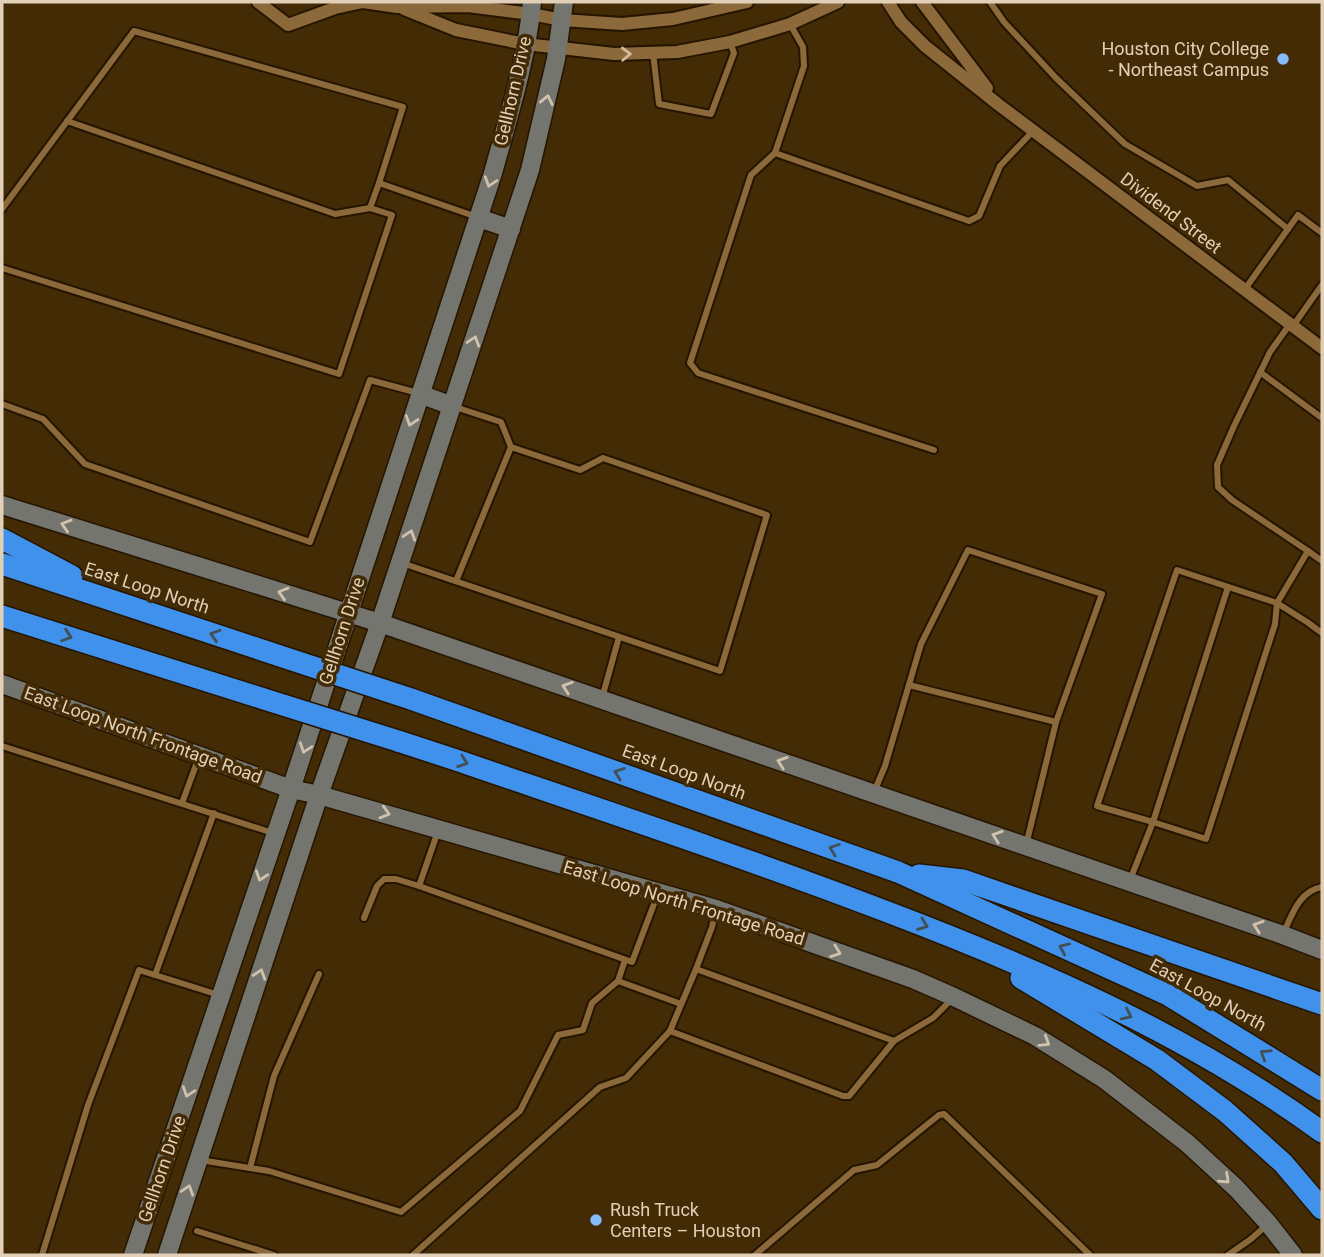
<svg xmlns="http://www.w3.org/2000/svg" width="1324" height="1257" font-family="Roboto,sans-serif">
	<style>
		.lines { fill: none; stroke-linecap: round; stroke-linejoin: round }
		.lane-casing { stroke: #251500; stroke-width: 10 }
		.street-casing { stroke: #251500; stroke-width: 16 }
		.secondary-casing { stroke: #251500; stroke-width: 21 }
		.highway-casing { stroke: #251500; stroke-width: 24 }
		.lane { stroke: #8b693a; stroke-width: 6 }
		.street { stroke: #8b693a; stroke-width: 12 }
		.secondary { stroke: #74756f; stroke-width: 18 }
		.highway { stroke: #4091ec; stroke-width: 21 }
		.highway-bridge-casing { stroke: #251500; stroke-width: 24; stroke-linecap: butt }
		.highway-bridge { stroke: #4091ec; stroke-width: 21 }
		.oneway { stroke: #d1bb9e }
		.oneway2 { stroke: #d2c2ac }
		.oneway3 { stroke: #424f56 }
		.poi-dot { fill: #86bbfb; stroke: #432b05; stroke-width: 2.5 }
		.labels { text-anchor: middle; stroke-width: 7; stroke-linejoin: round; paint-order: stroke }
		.poi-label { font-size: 18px; fill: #e2cfb7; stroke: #432b05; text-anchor: end }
		.street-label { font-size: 18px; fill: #e2cfb7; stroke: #432b05 }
	</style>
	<rect width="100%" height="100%" fill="#432b05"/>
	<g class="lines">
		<g class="lane-casing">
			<g id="lane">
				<path d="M990 2 1004 22 1056 78 1125 144 1197 186 1228 180 1288 229"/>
				<path d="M790 24 803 47 804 66 775 153 969 221 979 216 1000 166 1033 131"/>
				<path d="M653 53 659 104 711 114 734 53 730 42"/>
				<path d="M67 121 335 214 370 208"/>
				<path d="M775 153 751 175 690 363 698 373 934 450"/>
				<path d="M2 209 134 31 403 107 379 183 477 217"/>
				<path d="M2 268 339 374 392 215 370 208 379 183"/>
				<path d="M1245 289 1298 215 1322 233"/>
				<path d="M1290 324 1270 352 1234 426 1217 465 1218 487 1232 500 1308 551 1277 603 1307 622 1322 633"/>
				<path d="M1293 326 1322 285"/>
				<path d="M1260 372 1322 418"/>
				<path d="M2 404 43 419 85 464 310 542 370 380 418 393"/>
				<path d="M1308 551 1322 561"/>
				<path d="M402 563 720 671 767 515 603 458 580 470 511 447 501 422 455 407"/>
				<path d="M456 581 511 447"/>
				<path d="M909 685 1056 722"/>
				<path d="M602 698 619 637"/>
				<path d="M2 746 273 833"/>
				<path d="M874 792 885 766 921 644 968 550 1102 594 1056 722 1026 845"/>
				<path d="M182 803 199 757"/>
				<path d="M438 831 419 886 632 962 657 896"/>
				<path d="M1130 880 1153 822 1097 806 1177 570 1277 603 1275 624 1206 839 1153 822 1228 587"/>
				<path d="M364 918 377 886 384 879H396L419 886"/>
				<path d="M1283 934C1292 915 1299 891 1322 887"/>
				<path d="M625 960 618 981 681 1004"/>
				<path d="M696 969 894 1041 933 1018 953 998"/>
				<path d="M155 975 214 813"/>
				<path d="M670 1031 843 1096H849L894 1041"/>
				<path d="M200 1160 269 1171 401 1212 520 1111 558 1035 583 1030 592 1003 618 981"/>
				<path d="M250 1168 274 1076 319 974"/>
				<path d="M197 1231 274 1255"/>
				<path d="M42 1255 88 1105 139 970 219 995"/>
				<path d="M413 1255 600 1087 626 1078 670 1031 696 969 712 927 716 911"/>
				<path d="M755 1255 854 1170 877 1165 939 1115 944 1114 1090 1255"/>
				<path d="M1228 1255 1251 1239 1268 1224"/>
			</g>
		</g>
		<g class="street-casing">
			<g id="street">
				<path d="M258 2 288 25 335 8 363 2 397 7 468 6 531 14 562 20 622 24 673 19 747 2"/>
				<path d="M888 2 901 22 925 46 999 105 1322 348"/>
				<path d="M922 2 987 88"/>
				<path d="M404 9 456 30 525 44 614 54 677 52 730 42 790 24 838 2"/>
			</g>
		</g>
		<g class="secondary-casing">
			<g id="secondary">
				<path d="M479 218 511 229"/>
				<path d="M420 394 452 406"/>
				<path d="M2 505 380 623 1283 935 1322 950"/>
				<path d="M2 684 291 789 319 795 716 909 913 979 954 997 1035 1036 1104 1079 1187 1143 1236 1188 1268 1223 1293 1255"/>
				<path d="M133 1255 291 789 493 173C508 118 527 59 532 2"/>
				<path d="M167 1255 319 795 380 623 530 170 556 59 564 2"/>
			</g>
		</g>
		<g class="highway-casing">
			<g id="highway">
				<path d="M2 539 72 576"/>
				<path d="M2 564 280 656"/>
				<path d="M2 616 264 699"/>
				<path d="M411 699 898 872 1168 995 1322 1090"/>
				<path d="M398 741 456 760C599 809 744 857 885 911 1038 969 1189 1035 1322 1132"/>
				<path d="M919 875 963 880 1322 1004"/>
				<path d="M1021 978 1157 1060 1225 1111 1283 1163 1322 1209"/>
			</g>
		</g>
		<use href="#lane" class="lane"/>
		<use href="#street" class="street"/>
		<use href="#secondary" class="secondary"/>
		<use href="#highway" class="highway"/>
		<g class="highway-bridge-casing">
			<g id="highway-bridge">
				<path d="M280 656 411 699"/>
				<path d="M264 699 398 741"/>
			</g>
		</g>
		<use href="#highway-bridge" class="highway-bridge"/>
	</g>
	<defs><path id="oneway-chevron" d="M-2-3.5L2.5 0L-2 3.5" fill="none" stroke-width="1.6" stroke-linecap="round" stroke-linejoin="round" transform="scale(1.75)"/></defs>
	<use class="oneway" href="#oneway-chevron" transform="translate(626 54) rotate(-2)"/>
	<g class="oneway2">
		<use href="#oneway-chevron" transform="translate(547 100) rotate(-78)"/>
		<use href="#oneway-chevron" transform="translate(490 182) rotate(108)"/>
		<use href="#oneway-chevron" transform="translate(474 341) rotate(-72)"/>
		<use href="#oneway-chevron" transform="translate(411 421) rotate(108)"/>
		<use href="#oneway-chevron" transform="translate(66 525) rotate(-163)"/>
		<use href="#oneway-chevron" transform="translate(410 535) rotate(-72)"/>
		<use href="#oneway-chevron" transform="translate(283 593) rotate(-163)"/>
		<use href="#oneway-chevron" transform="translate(567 687) rotate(-161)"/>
		<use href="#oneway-chevron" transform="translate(305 748) rotate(108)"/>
		<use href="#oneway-chevron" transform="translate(782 762) rotate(-161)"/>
		<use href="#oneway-chevron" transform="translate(385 813) rotate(16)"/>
		<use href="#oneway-chevron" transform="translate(997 836) rotate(-161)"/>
		<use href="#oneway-chevron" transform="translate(261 876) rotate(109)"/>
		<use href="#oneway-chevron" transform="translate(1258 926) rotate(-161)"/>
		<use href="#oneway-chevron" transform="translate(836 952) rotate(20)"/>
		<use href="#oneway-chevron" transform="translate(260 974) rotate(-72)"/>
		<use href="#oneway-chevron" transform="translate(1045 1042) rotate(32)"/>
		<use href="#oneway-chevron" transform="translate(188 1092) rotate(109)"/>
		<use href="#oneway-chevron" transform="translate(1225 1179) rotate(43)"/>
		<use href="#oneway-chevron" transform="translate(188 1190) rotate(-72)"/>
	</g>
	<g class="oneway3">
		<use href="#oneway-chevron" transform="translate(215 635) rotate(-162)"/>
		<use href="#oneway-chevron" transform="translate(67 636) rotate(18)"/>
		<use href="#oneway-chevron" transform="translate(463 762) rotate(19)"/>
		<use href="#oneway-chevron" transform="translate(619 773) rotate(-160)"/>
		<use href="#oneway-chevron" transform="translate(834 849) rotate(-160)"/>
		<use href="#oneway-chevron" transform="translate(923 925) rotate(21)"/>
		<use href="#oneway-chevron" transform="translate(1064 948) rotate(-156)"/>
		<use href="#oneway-chevron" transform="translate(1127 1015) rotate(26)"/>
		<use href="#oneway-chevron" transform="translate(1265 1054) rotate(-147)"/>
	</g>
	<g class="poi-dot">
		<circle cx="1283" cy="59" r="7"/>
		<circle cx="596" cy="1220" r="7"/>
	</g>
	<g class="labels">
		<g class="poi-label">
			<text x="1269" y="55">Houston City College<tspan x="1269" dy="21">- Northeast Campus</tspan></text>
			<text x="610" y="1216" text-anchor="start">Rush Truck<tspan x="610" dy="21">Centers – Houston</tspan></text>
		</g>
		<g class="street-label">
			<text transform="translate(513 91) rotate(-77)" y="6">Gellhorn Drive</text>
			<text transform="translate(1171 213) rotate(37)" y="6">Dividend Street</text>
			<text transform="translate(147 588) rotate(18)" y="6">East Loop North</text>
			<text transform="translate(342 631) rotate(-72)" y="6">Gellhorn Drive</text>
			<text transform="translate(143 735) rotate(20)" y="6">East Loop North Frontage Road</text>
			<text transform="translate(684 772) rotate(20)" y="6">East Loop North</text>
			<text transform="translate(684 903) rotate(17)" y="6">East Loop North Frontage Road</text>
			<text transform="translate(1208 995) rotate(29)" y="6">East Loop North</text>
			<text transform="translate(162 1169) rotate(-71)" y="6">Gellhorn Drive</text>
		</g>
	</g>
	<rect width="1324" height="1257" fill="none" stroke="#e2cfb7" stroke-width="7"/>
</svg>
